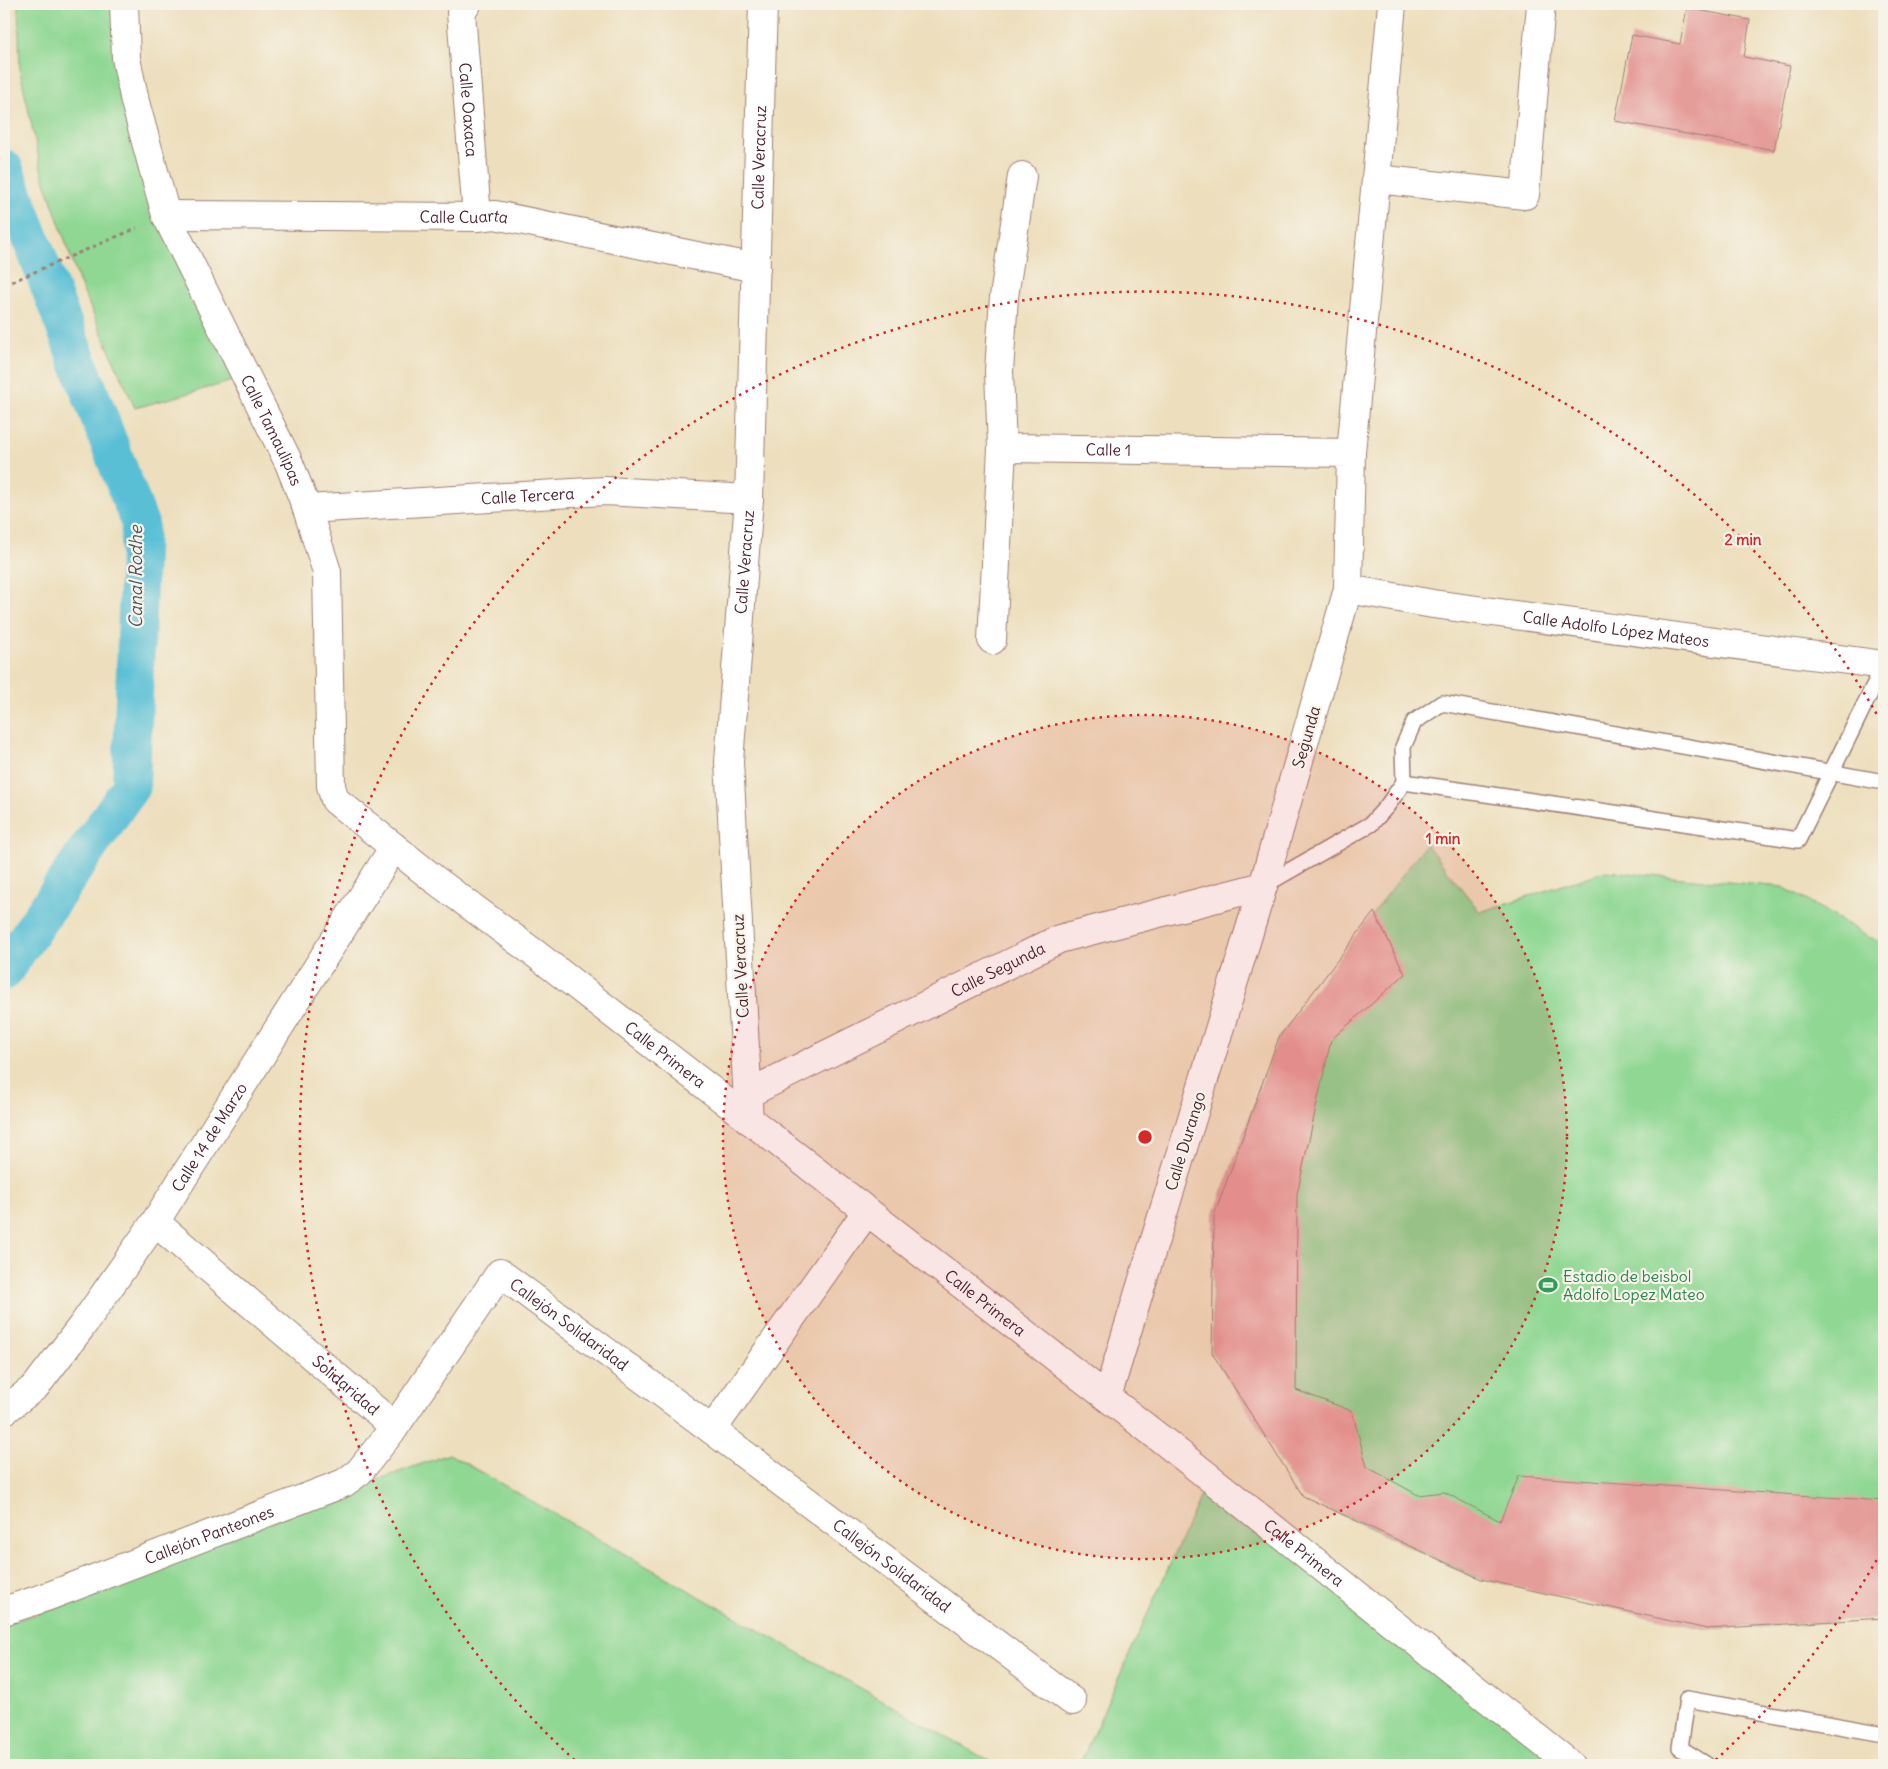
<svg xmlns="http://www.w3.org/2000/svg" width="1888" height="1769" font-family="Delius,sans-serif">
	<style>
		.green { fill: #8fd793; stroke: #6c7b5f }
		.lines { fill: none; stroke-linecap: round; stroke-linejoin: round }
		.canal { stroke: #58bfd5; stroke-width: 38 }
		.building { fill: #e59d9a }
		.lane-casing { stroke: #9c7f74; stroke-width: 18 }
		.street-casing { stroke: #9c7f74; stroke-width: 30 }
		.path { stroke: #9c7f74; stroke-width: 3; stroke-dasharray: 4 4; stroke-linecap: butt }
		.lane { stroke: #fff; stroke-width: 15 }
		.street { stroke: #fff; stroke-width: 28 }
		.ring { fill: none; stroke: #d62828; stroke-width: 2.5; stroke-dasharray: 2.5 5 }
		.labels { text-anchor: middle; stroke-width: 4.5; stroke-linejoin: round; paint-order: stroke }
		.street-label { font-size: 16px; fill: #4a1f2b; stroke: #f7f3e8 }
		.leisure-label { font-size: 16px; fill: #27864d; stroke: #f7f3e8; text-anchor: start }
		.water-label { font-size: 18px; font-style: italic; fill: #4f5766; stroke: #f7f3e8 }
		.centre { fill: #d62828; stroke: #f7f3e8; stroke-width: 2.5 }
		.ring-label { font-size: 15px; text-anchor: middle; font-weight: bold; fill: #d62828; stroke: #f7f3e8; stroke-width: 4.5; stroke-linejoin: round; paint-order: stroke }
	</style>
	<rect width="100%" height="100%" fill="#f7f3e8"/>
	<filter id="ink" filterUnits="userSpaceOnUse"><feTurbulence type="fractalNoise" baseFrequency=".02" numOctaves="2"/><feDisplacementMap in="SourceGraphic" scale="10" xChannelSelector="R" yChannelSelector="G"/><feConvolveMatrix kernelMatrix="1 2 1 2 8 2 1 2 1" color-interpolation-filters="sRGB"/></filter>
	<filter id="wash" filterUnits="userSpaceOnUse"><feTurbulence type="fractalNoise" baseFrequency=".0096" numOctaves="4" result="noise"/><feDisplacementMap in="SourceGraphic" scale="20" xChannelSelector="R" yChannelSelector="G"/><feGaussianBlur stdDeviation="1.12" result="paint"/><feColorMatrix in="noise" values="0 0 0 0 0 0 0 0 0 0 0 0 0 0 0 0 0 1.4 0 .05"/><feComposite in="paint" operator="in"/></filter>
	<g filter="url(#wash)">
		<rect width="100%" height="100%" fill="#eddfbd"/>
		<g class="green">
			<path d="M18 4H118L121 85 244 378 135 408 80 284 42 173 20 71Z"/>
			<path d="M1426 844 1480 912 1606 871 1783 887 1884 945V1618L1707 1629 1474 1577 1303 1496 1212 1353 1214 1216 1279 1037Z"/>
			<path d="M449 1454 996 1765H4V1624L50 1610 366 1484Z"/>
			<path d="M1208 1480 1576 1765H1067L1082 1759Z"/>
		</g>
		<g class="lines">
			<path class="canal" d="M4 168 140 524 131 786 4 971"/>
		</g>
		<g id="blocks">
			<g class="building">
				<path d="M1687 8 1750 20 1744 57 1790 66 1774 150 1615 121 1632 35 1680 44Z"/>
				<path d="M1374 912 1405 974 1331 1040 1297 1194 1296 1390 1352 1411 1367 1467 1418 1495 1444 1492 1500 1521 1519 1476 1884 1501V1618L1707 1629 1481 1579 1303 1496 1212 1353 1214 1216 1279 1037Z"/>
			</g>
		</g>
	</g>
	<g filter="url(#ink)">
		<use href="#blocks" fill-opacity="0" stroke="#9c7f74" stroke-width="1"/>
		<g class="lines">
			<g class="lane-casing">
				<g id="lane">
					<path d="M1404 782 1798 840 1884 665"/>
					<path d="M1263 886 1371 824 1387 806 1404 782 1403 747 1414 722 1442 703 1884 782"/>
					<path d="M1707 1765 1680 1748 1687 1699 1884 1734"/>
				</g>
			</g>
			<g class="street-casing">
				<g id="street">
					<path id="s1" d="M124 4 126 58 135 102 166 215 289 463 307 509 327 572 331 786 335 800 434 879 537 955 1166 1443 1571 1765"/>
					<path id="s2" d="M467 4 461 12 477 217"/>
					<path id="s3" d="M1022 176 1004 297 999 371 1002 448 1351 453 1348 589 1263 886 1107 1397"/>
					<path d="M1376 179 1525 195 1541 4"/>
					<path id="s4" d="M166 215 477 217 495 215 756 268"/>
					<path d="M1351 453 1392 4"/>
					<path id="s5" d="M307 509 605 491 749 499"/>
					<path id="s6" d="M1348 589 1433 604 1884 665"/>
					<path d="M992 640 1002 448"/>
					<path id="s7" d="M747 1094 1059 939 1263 886"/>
					<path id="s8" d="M749 1120 729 762 749 499 763 4"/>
					<path id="s9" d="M155 1222 380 1414 394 1428"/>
					<path id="s10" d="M4 1411 36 1386 82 1326 155 1222 394 847"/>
					<path d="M712 1430 867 1211"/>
					<path id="s11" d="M4 1611 49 1596 344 1483 359 1472 394 1428 500 1273 712 1430 1072 1701"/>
				</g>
			</g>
			<path class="path" d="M4 285 137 228"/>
			<use href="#lane" class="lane"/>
			<use href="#street" class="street"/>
		</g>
	</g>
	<circle cx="1145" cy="1137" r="422" fill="#d62828" fill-opacity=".12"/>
	<g class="ring">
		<circle cx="1145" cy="1137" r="422"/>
		<path d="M1884 1547A845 845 0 0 1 1710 1765M580 1765A845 845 0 1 1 1884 727"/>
	</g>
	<defs>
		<g id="stadium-bare" transform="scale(1.5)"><path d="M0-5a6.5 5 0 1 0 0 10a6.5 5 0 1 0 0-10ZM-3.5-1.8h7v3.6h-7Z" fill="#2e9e5b" stroke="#f7f3e8" stroke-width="2.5" paint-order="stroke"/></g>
	</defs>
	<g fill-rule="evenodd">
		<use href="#stadium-bare" x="1548" y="1285"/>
	</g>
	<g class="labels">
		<g class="street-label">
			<text dy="6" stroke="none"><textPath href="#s2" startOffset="108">Calle Oaxaca</textPath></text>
			<text dy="6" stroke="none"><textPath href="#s8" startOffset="964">Calle Veracruz</textPath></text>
			<text dy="6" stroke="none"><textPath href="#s4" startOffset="298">Calle Cuarta</textPath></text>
			<text dy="6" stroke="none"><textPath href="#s1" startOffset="456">Calle Tamaulipas</textPath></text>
			<text dy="6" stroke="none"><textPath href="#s3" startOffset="380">Calle 1</textPath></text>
			<text dy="6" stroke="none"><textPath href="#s5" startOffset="221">Calle Tercera</textPath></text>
			<text dy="6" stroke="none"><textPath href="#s8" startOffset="559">Calle Veracruz</textPath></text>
			<text dy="6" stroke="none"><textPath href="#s6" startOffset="271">Calle Adolfo López Mateos</textPath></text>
			<text transform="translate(1306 737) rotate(-74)" y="6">Segunda</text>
			<text transform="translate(740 966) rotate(-93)" y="6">Calle Veracruz</text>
			<text dy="6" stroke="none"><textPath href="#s7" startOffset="280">Calle Segunda</textPath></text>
			<text dy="6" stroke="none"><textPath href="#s1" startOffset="1254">Calle Primera</textPath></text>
			<text dy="6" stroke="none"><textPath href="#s10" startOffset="344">Calle 14 de Marzo</textPath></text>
			<text transform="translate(1185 1141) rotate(-73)" y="6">Calle Durango</text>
			<text dy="6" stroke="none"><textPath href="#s1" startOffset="1659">Calle Primera</textPath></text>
			<text dy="6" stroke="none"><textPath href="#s11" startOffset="712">Callejón Solidaridad</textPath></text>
			<text dy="6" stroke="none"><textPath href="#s9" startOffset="251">Solidaridad</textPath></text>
			<text dy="6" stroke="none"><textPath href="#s11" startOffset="219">Callejón Panteones</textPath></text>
			<text dy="6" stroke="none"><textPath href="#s1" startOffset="2064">Calle Primera</textPath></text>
			<text dy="6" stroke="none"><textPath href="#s11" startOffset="1115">Callejón Solidaridad</textPath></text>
		</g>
		<g class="leisure-label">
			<text x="1563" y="1282">Estadio de beisbol<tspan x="1563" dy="18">Adolfo Lopez Mateo</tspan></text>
		</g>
		<g class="water-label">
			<text transform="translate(136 577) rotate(-90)" y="6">Canal Rodhe</text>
		</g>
	</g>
	<circle cx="1145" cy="1137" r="8" class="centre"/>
	<g class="ring-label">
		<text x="1743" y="545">2 min</text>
		<text x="1443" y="844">1 min</text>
	</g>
	<rect width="1888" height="1769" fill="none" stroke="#f7f3e8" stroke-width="20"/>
</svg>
